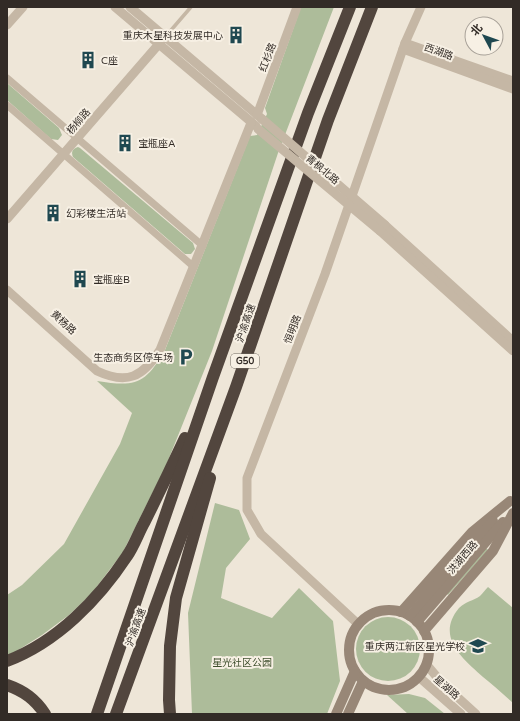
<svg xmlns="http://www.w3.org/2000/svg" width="520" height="721" font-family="'Varela Round','Noto Sans SC',sans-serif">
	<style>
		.green { fill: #adbc9a }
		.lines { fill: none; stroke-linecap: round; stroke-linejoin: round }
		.service { stroke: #c5b7a5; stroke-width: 3.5 }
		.minor { stroke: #c5b7a5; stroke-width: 7 }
		.tertiary { stroke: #c5b7a5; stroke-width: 9 }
		.secondary { stroke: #988777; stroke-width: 10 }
		.motorway { stroke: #52463e; stroke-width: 12 }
		.tertiary-bridge { stroke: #c5b7a5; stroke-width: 9 }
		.labels { text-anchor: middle; stroke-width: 4; stroke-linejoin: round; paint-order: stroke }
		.shield { fill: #f7f0e4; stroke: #6d665f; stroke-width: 1 }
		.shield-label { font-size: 9px; font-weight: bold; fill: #322b26 }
		.poi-label { font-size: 10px; fill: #322b26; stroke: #f7f0e4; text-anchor: start }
		.street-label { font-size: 10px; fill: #322b26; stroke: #f7f0e4 }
		.park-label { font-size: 10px; fill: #3e4e2c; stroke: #f7f0e4 }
	</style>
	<rect width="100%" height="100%" fill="#eee6d8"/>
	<g class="green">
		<path d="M301 7H334L278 153 212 351 165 468 123 552 92 593 69 615 42 635 15 652 7 655V595L22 585 64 544 120 444 132 413 97 381C135 387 145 385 165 350L250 136 257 135 267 114 265 108Z"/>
		<path d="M7 83 59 128 62 135 58 140 51 139 7 100Z"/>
		<path d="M78 147 80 148 193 243 195 249 191 254H185L73 157C71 152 72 149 78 147Z"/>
		<path d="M215 503 239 510 250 539 226 568 221 598 272 618 299 588 333 621 340 681 327 714H192L188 613Z"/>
		<path d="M486 548 488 550 448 595 446 593Z"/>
		<path d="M488 587 513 608V703C503 694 493 685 483 677 463 659 435 637 459 608 466 601 473 601 480 596 483 593 485 590 488 587Z"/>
		<circle cx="388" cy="649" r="32"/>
		<path d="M409 694 425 698 445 714H408L387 695Z"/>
	</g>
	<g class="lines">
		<path class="service" d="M166 36 191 7"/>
		<g class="minor">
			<path d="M7 78 203 246"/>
			<path d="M7 105 194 267"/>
		</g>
		<g class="tertiary">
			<path d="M115 7 256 126"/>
			<path d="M130 7 262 119"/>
			<path d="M7 25 23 7"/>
			<path d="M405 43 513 81"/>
			<path d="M403 49 513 89"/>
			<path d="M257 115 297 7"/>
			<path d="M7 219 165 37"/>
			<path d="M385 225 513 341"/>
			<path d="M380 231 513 351"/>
			<path d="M7 290 97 371C127 385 143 377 160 350L251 123"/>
			<path d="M358 624 261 534 247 510V478L325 274 405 43 421 7"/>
			<path d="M426 664 442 683 476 714"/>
			<path d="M419 677 461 714"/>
		</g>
		<g class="secondary">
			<circle cx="389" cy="650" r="40"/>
			<path d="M401 612 472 532 510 501"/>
			<path d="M410 616 493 521"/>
			<path d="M417 622 503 522"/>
			<path d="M424 631 493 551 513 513"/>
			<path d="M336 714 355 671"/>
			<path d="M348 714 363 681"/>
		</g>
		<g class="motorway">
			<path d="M7 661C57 642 98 600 127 556 134 546 138 534 144 523 158 495 172 466 185 438"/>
			<path d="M7 685C24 691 35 699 45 714"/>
			<path d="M97 714 213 377 308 113 350 7"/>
			<path d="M116 714 236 387 328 120 372 7"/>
			<path d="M170 714 169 700 170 646 176 598 210 478"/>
		</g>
		<g class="tertiary-bridge">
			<path d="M262 119 385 225"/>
			<path d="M258 129 380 231"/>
		</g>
	</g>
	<defs>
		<g id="building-bare" transform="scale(1.38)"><path d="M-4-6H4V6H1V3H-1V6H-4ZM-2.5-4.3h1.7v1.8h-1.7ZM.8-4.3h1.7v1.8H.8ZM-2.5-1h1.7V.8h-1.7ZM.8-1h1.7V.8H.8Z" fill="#1f4850" stroke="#f7f0e4" stroke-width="2.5" paint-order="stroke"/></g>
		<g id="parking-bare" transform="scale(1.38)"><path d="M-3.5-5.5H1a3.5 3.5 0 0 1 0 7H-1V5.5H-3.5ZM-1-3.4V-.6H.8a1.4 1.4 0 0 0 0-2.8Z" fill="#1f4850" stroke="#f7f0e4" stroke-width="2.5" paint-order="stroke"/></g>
		<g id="school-bare" transform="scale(1.38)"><path d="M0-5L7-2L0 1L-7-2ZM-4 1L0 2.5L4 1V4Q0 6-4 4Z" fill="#1f4850" stroke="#f7f0e4" stroke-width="2.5" paint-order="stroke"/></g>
	</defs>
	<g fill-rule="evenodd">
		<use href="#building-bare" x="236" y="35"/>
		<use href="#building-bare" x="88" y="60"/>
		<use href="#building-bare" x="125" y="143"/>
		<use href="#building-bare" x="53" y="213"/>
		<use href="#building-bare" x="80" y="279"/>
		<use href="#parking-bare" x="186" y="357"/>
		<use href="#school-bare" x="478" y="646"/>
	</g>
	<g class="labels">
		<rect class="shield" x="231" y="354" width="28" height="14" rx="3"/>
		<g class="shield-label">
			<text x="245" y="364">G50</text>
		</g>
		<g class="poi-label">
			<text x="223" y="39" text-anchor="end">重庆木星科技发展中心</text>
			<text x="101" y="64">C座</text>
			<text x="138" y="147">宝瓶座A</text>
			<text x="66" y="217">幻彩楼生活站</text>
			<text x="93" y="283">宝瓶座B</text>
			<text x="173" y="361" text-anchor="end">生态商务区停车场</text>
			<text x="465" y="650" text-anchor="end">重庆两江新区星光学校</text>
		</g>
		<g class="street-label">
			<text transform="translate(439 51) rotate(20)" y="4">西湖路</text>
			<text transform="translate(267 57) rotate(-69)" y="4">红杉路</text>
			<text transform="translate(78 121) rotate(-49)" y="4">杨柳路</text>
			<text transform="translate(323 169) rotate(40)" y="4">青枫北路</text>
			<text transform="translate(64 322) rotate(43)" y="4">黄杨路</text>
			<text transform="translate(245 323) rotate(-71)" y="4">沪渝高速</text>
			<text transform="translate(292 329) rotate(-69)" y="4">恒明路</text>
			<text transform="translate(462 557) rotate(-49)" y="4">洪湖西路</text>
			<text transform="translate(135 627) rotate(-70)" y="4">沪渝高速</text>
			<text transform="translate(447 687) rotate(41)" y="4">星湖路</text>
		</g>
		<g class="park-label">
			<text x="242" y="666">星光社区公园</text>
		</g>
	</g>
	<rect width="520" height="721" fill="none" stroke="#322b26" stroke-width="16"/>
	<g transform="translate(484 36) rotate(311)"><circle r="19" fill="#f7f0e4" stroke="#a8a198"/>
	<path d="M0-3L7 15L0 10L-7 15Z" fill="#1f4850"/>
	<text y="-6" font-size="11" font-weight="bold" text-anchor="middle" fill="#322b26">北</text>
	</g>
</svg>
